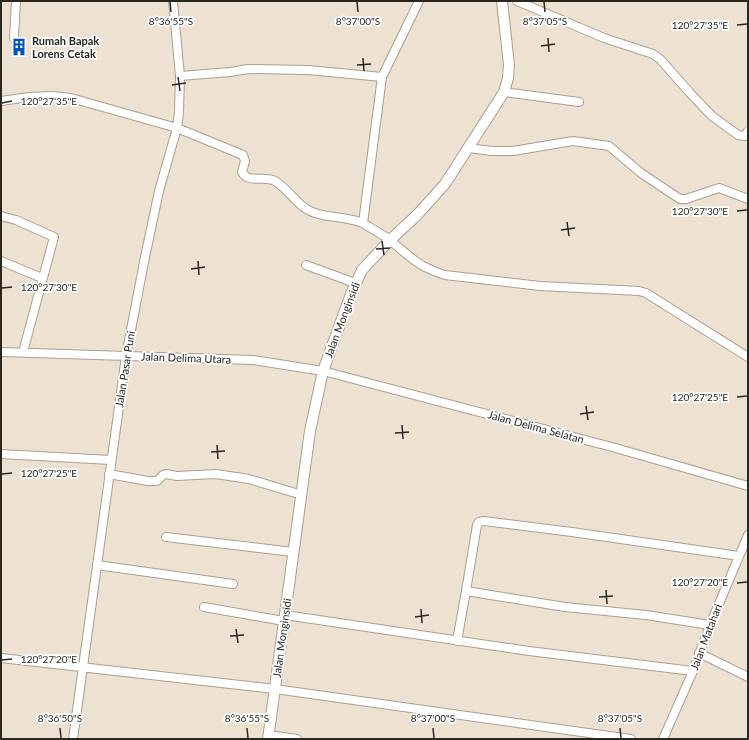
<svg xmlns="http://www.w3.org/2000/svg" width="749" height="740" font-family="Lato,sans-serif">
	<style>
		.lines { fill: none; stroke-linecap: round; stroke-linejoin: round }
		.minor-casing { stroke: #a99f90; stroke-width: 10 }
		.tertiary-casing { stroke: #a99f90; stroke-width: 12 }
		.minor { stroke: #fff; stroke-width: 8 }
		.tertiary { stroke: #fff; stroke-width: 10 }
		.ticks { fill: none; stroke: #2a2721; stroke-width: 1.5 }
		.labels { text-anchor: middle; stroke-width: 3.5; stroke-linejoin: round; paint-order: stroke }
		.poi-label { font-size: 11px; font-weight: bold; fill: #2a2721; stroke: #fff; text-anchor: start }
		.street-label { font-size: 11px; fill: #2a2721; stroke: #fff }
		.ticks-label { font-size: 10px; text-anchor: middle; fill: #2a2721; stroke: #fff; stroke-width: 3.5; stroke-linejoin: round; paint-order: stroke }
	</style>
	<rect width="100%" height="100%" fill="#ede2d2"/>
	<g class="lines">
		<g class="minor-casing">
			<g id="minor">
				<path d="M517 1 604 38 653 54 660 59 690 93 712 116 738 135 745 136 748 131"/>
				<path d="M14 38 16 1"/>
				<path d="M180 76 230 72 248 69 308 70 382 77"/>
				<path d="M504 92 579 102"/>
				<path d="M1 101 29 97 52 96 71 98 177 128 243 155 245 161 242 172C248 184 265 175 275 181 290 190 298 208 315 213 329 218 354 217 366 225 374 230 384 235 391 241 402 250 413 261 425 267 431 270 438 273 445 275L540 286 639 291 646 293 748 357"/>
				<path d="M468 148 492 151H513L573 141 609 146 641 173 680 199H686L719 188 748 199"/>
				<path d="M1 216 16 220 54 237 23 352"/>
				<path d="M363 223 382 77 419 1"/>
				<path d="M1 261 42 278"/>
				<path d="M306 265 355 283"/>
				<path d="M1 352 253 360 323 371 612 447 748 486"/>
				<path d="M1 454 111 460"/>
				<path d="M109 474 148 481H157L163 475 166 474 177 476 216 474 249 479 302 495"/>
				<path d="M166 537 293 552"/>
				<path d="M97 565 233 584"/>
				<path d="M466 591 477 525 479 522 484 521 572 532 739 556"/>
				<path d="M204 607 284 621"/>
				<path d="M285 615 529 651 693 671"/>
				<path d="M457 641 466 591 565 607 646 615 710 625"/>
				<path d="M699 653 748 677"/>
				<path d="M1 658 275 689 631 739"/>
				<path d="M269 735 297 739"/>
				<path d="M73 739 126 356 144 262 159 191 177 128 179 112 180 76 173 1"/>
				<path d="M663 739 693 671 710 625 748 535"/>
			</g>
		</g>
		<g class="tertiary-casing">
			<path id="tertiary" d="M268 739 310 431 323 371 351 294 362 270 390 240 417 215 445 184 504 92 508 78 509 65 502 1"/>
		</g>
		<use href="#minor" class="minor"/>
		<use href="#tertiary" class="tertiary"/>
	</g>
	<path class="ticks" d="M170 2 171 12M357 2 358 12M544 2 545 12M737 25 747 24M548 38 549 52M541 46 555 44M363 58 364 71M357 65 371 64M178 77 180 91M172 85 186 83M2 103 12 101M737 211 747 210M567 222 569 236M561 230 575 228M382 241 384 255M376 249 390 248M198 261 199 275M191 269 205 267M2 288 12 287M737 397 747 396M586 406 588 420M580 414 594 412M402 425 403 439M395 433 409 432M217 445 218 459M211 452 225 451M2 474 12 473M737 583 747 582M606 590 607 604M599 597 613 596M421 609 422 623M415 617 429 615M236 629 238 643M230 636 244 635M2 660 12 659M60 728 61 738M247 728 248 738M433 728 434 738M620 728 621 738"/>
	<defs>
		<g id="building-bare" transform="scale(1.38)"><path d="M-4-6H4V6H1V3H-1V6H-4ZM-2.5-4.3h1.7v1.8h-1.7ZM.8-4.3h1.7v1.8H.8ZM-2.5-1h1.7V.8h-1.7ZM.8-1h1.7V.8H.8Z" fill="#0153bc" stroke="#fff" stroke-width="2.5" paint-order="stroke"/></g>
	</defs>
	<g fill-rule="evenodd">
		<use href="#building-bare" x="19" y="47"/>
	</g>
	<g class="labels">
		<g class="poi-label">
			<text x="32" y="45">Rumah Bapak<tspan x="32" dy="13">Lorens Cetak</tspan></text>
		</g>
		<g class="street-label">
			<text transform="translate(342 320) rotate(-69)" y="4">Jalan Monginsidi</text>
			<text transform="translate(186 358) rotate(2)" y="4">Jalan Delima Utara</text>
			<text transform="translate(125 369) rotate(-81)" y="4">Jalan Pasar Puni</text>
			<text transform="translate(536 427) rotate(15)" y="4">Jalan Delima Selatan</text>
			<text transform="translate(706 637) rotate(-69)" y="4">Jalan Matahari</text>
			<text transform="translate(282 638) rotate(-82)" y="4">Jalan Monginsidi</text>
		</g>
	</g>
	<g class="ticks-label">
		<text x="171" y="25">8°36'55"S</text>
		<text x="358" y="25">8°37'00"S</text>
		<text x="545" y="25">8°37'05"S</text>
		<text x="700" y="29">120°27'35"E</text>
		<text x="49" y="105">120°27'35"E</text>
		<text x="700" y="215">120°27'30"E</text>
		<text x="49" y="291">120°27'30"E</text>
		<text x="700" y="401">120°27'25"E</text>
		<text x="49" y="477">120°27'25"E</text>
		<text x="700" y="586">120°27'20"E</text>
		<text x="49" y="663">120°27'20"E</text>
		<text x="60" y="722">8°36'50"S</text>
		<text x="247" y="722">8°36'55"S</text>
		<text x="433" y="722">8°37'00"S</text>
		<text x="620" y="722">8°37'05"S</text>
	</g>
	<rect width="749" height="740" fill="none" stroke="#2a2721" stroke-width="4"/>
</svg>
